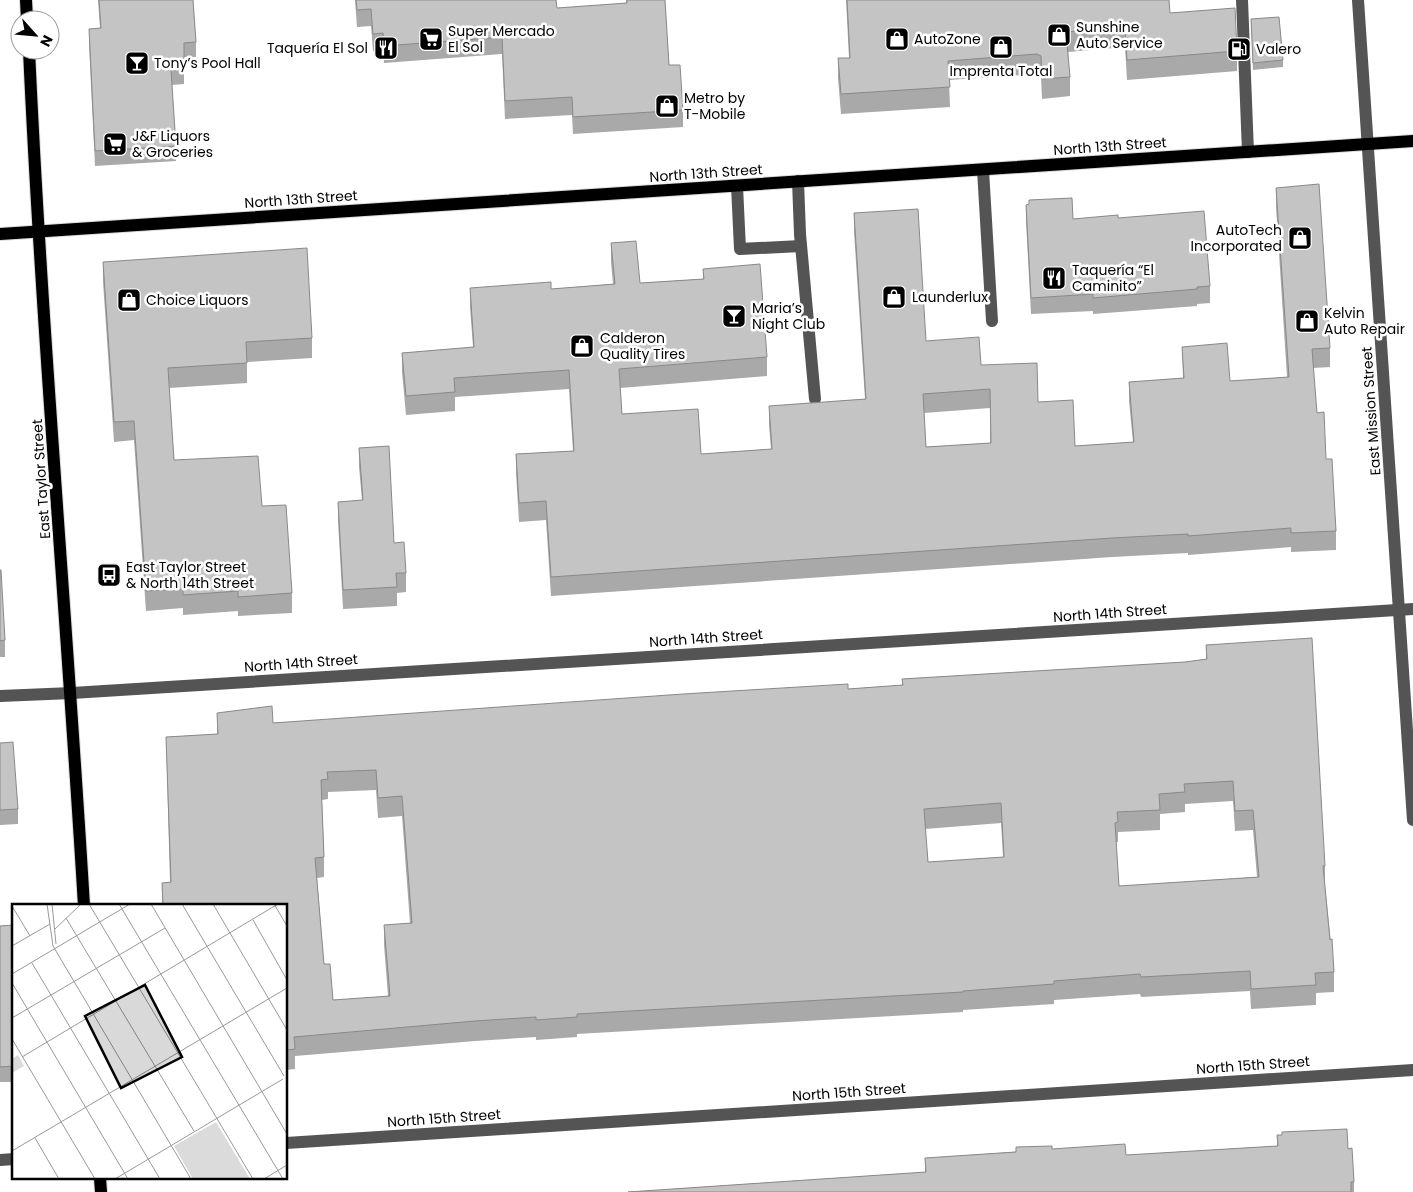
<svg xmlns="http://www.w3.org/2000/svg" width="1413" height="1192" font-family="Poppins,sans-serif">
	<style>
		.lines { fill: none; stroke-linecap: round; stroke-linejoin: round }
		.major-casing { stroke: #dbdbdb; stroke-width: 14 }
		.minor { stroke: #545454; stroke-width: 12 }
		.major { stroke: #000; stroke-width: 12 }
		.wall { fill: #a9a9a9; fill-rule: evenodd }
		.building { fill: #c4c4c4; stroke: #898989; fill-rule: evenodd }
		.labels { text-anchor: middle; stroke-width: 5; stroke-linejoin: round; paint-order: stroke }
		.poi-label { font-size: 14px; fill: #000; stroke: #fff; text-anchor: start }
		.street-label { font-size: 14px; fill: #000; stroke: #fff }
		.inset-road { fill: none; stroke: #999; stroke-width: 1 }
		.view { fill: #000; fill-opacity: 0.15; stroke: #000; stroke-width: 2.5 }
		.inset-edge { fill: none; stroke: #000; stroke-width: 2.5 }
	</style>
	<rect width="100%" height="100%" fill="#fff"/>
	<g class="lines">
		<g class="major-casing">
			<g id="major">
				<path d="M26 0 27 20"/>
				<path d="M29 50C42 336 67 620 84 906"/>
				<path d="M0 234 1413 141"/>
				<path d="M100 1178 101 1192"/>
			</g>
		</g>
		<g class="minor">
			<path d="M1242 0 1248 152"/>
			<path d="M1358 0 1413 820"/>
			<path d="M983 170 992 321"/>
			<path d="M798 181 800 234 815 399"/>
			<path d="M737 186 740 249 801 246"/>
			<path d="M0 696 72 693 1413 609"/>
			<path d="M286 1143 1413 1070"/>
			<path d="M0 1160 14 1159"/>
		</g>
		<use href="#major" class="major"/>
	</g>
	<g class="wall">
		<path d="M98 0H193L196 42V57H184V84L172 85 176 146V161L95 166 89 44V29L100 28Z"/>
		<path d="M355 0H556L557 8 626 3V0H665L669 65 683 110V127L573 134 572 115 505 119 502 54 384 63 383 50 373 51 371 26 357 27Z"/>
		<path d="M846 0H1169L1170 13 1237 51V71L1127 80 1125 47 1068 52 1070 77V96L1042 99 1041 76 1037 74 949 80 950 107 841 114 838 78V58H849Z"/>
		<path d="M1251 19 1283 60V67L1253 70Z"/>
		<path d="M1276 188 1330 348V367L1313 368 1317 413 1326 459 1336 531V550L1291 552V547L1188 555V553L1112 557 551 596 546 520 519 522 516 473V454L573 451 569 389 455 397V411L406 415 402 372V353L473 347 470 307V288L551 289 613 284 611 262V243L640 283 703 279V269L767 357V376L620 388 622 414 701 454 771 449 769 425V406L865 399 854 232V213L926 341 981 365 1038 402 1075 446 1133 442 1129 401V382L1183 378 1182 347 1230 381 1287 377 1276 207ZM990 408V443L926 447 924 413Z"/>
		<path d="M1026 205 1073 219 1118 218 1210 286V303L1197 304V306L1093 314V311L1031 314 1026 221Z"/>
		<path d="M103 262 312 338V358L247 362V383L169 388 174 460 262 506 292 593V613L238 616V611L183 615V608L146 611 134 440 114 442 103 282Z"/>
		<path d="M359 448 394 543 406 573V592L397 593V606L343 609 338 521V502L362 500 359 467Z"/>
		<path d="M0 570 5 640V657H0Z"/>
		<path d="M1206 645 1325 866V886L1334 972V992L1316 993V1005L1251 1009 1250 991 1141 997 1140 994 1054 1000V1004L963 1010V1012L577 1034V1037L536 1040V1037L475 1041 295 1056V1069L286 1070V906H162V883L170 882 166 737 217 734V713L273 723 848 689 902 685V679L1185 662 1206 659ZM376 790 378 818 402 816 410 923 384 925V945L388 996 333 1000 324 964 317 878 324 877V857L322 800 328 799V792ZM1233 801 1235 831 1253 830 1257 877 1119 886 1116 842H1118V832L1160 830V814L1185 812V804ZM1001 823 1003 857 928 862 925 829Z"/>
		<path d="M0 743 18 809V824L0 825Z"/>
		<path d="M14 925V1082H0V926Z"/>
		<path d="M1277 1135 1348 1149 1354 1182V1192H628L925 1172V1158L1052 1149 1126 1155 1277 1146Z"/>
	</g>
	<g class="building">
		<path d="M99 0H193L196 42 184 43V69L171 70 176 146 95 151 89 29 101 28Z"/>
		<path d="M356 0H556L557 8 627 3V0H665L669 65H680L683 110 573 117 572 97 505 101 502 37 384 46 383 33 373 34 371 9 357 10Z"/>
		<path d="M847 0H1169L1170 13 1235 8 1237 51 1127 60 1125 27 1066 32 1070 77 1042 79 1041 56 1037 54 948 61 950 87 841 94 838 58H850Z"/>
		<path d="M1279 17 1283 60 1253 63 1251 19Z"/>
		<path d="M1319 184 1330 348 1312 349 1317 413 1324 412 1326 459H1332L1336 531 1291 533V528L1188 536V534L1112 538 551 577 546 501 519 503 516 454 574 451 569 370 454 378 455 392 406 396 402 353 474 347 470 288 551 282V289L615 284 611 243 636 241 640 283 704 279 703 269 760 264 767 357 619 369 622 414 698 409 701 454 772 449 769 406 866 399 854 213 918 209 926 341 979 337 981 365 1037 363 1038 402 1073 400 1075 446 1134 442 1129 382 1184 378 1182 347 1227 343 1230 381 1289 377 1276 188ZM990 389 991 443 926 447 923 394Z"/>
		<path d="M1072 198 1073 219 1118 215V218L1204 211 1210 286 1197 287V289L1093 298V294L1031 298 1026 205 1029 204V200Z"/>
		<path d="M307 248 312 338 246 342 247 363 168 368 174 460 258 456 262 506 286 505 292 593 238 597V591L183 595V589L146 591 134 421 114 422 103 262Z"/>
		<path d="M389 446 394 543 404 542 406 573H396L397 587 343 590 338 502 363 500 359 448Z"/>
		<path d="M0 570H1L5 640 0 641Z"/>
		<path d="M1312 638 1325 866H1323L1330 940 1332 939 1334 972 1315 973 1316 985 1251 989 1250 971 1141 977 1140 974 1054 981V984L963 991V992L577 1014V1017L536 1020V1017L475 1021 294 1037 295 1049 286 1050V906H163L162 883 171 882 166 737 218 734 217 713 272 706 273 723 683 694 848 684V689L903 685 902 679 1185 662 1207 659 1206 645ZM376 770 378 798 402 796 412 923 384 925 390 996 333 1000 330 964H324L315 858 324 857 321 780 328 779 327 772ZM1233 781 1235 811 1253 810 1259 877 1119 886 1115 823 1118 822 1117 812 1160 810 1159 794 1185 792 1184 784ZM1001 803 1004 857 928 862 924 809Z"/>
		<path d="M13 742 18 809 0 810V743Z"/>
		<path d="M14 925V1066L0 1067V926Z"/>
		<path d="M1347 1129 1348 1149 1352 1148 1354 1182H1351V1192H628L926 1172 925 1158 1016 1152V1147L1052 1146V1149L1125 1144 1126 1155 1278 1146 1277 1135H1282V1132Z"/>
	</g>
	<defs>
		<g id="shop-square" transform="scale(1.25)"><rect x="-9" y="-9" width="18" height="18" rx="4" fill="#000" stroke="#fff"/><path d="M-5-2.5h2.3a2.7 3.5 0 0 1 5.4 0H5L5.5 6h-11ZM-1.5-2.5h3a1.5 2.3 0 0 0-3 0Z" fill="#fff"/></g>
		<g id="supermarket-square" transform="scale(1.25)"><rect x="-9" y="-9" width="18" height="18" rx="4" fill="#000" stroke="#fff"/><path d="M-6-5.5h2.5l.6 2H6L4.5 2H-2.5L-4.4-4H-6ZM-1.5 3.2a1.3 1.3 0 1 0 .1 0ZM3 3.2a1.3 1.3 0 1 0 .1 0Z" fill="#fff"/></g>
		<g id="restaurant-square" transform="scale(1.25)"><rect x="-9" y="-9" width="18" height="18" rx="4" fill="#000" stroke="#fff"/><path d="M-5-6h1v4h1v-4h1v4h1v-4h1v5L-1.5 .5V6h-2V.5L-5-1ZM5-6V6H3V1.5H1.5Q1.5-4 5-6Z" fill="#fff"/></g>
		<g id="fuel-square" transform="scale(1.25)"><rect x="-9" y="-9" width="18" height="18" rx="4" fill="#000" stroke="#fff"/><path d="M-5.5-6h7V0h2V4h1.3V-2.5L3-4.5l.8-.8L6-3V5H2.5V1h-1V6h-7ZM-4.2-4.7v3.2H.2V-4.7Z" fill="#fff"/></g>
		<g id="bar-square" transform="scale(1.25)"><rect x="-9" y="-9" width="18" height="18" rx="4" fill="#000" stroke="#fff"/><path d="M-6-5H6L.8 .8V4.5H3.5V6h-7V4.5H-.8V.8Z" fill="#fff"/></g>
		<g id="bus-square" transform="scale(1.25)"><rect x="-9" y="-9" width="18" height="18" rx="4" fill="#000" stroke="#fff"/><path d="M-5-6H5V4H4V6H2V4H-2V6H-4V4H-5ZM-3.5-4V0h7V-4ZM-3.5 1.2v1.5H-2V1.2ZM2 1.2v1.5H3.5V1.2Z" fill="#fff"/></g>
	</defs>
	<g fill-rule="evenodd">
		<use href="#shop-square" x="1059" y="35"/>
		<use href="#supermarket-square" x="431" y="39"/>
		<use href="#shop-square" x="897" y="39"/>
		<use href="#shop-square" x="1001" y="47"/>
		<use href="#restaurant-square" x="386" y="48"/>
		<use href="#fuel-square" x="1239" y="49"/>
		<use href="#bar-square" x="137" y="63"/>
		<use href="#shop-square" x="667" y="106"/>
		<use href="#supermarket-square" x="115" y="144"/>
		<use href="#shop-square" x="1300" y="238"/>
		<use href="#restaurant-square" x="1054" y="278"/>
		<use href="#shop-square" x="894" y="297"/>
		<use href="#shop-square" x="129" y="300"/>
		<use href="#bar-square" x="734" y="316"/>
		<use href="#shop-square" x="1307" y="321"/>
		<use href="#shop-square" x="582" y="346"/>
		<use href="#bus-square" x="109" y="575"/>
	</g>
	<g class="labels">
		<g class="poi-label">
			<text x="1076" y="32">Sunshine<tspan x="1076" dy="16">Auto Service</tspan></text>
			<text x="448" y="36">Super Mercado<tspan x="448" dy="16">El Sol</tspan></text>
			<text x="914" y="44">AutoZone</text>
			<text x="368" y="53" text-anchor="end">Taquería El Sol</text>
			<text x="1256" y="54">Valero</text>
			<text x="154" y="68">Tony’s Pool Hall</text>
			<text x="1001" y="76" text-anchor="middle">Imprenta Total</text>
			<text x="684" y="103">Metro by<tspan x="684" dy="16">T-Mobile</tspan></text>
			<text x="132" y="141">J&amp;F Liquors<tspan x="132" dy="16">&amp; Groceries</tspan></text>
			<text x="1282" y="235" text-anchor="end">AutoTech<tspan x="1282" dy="16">Incorporated</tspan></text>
			<text x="1072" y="275">Taquería “El<tspan x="1072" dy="16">Caminito”</tspan></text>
			<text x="912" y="302">Launderlux</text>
			<text x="146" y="305">Choice Liquors</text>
			<text x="752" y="313">Maria’s<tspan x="752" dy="16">Night Club</tspan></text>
			<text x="1324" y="318">Kelvin<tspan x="1324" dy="16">Auto Repair</tspan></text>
			<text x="600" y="343">Calderon<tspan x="600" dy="16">Quality Tires</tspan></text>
			<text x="126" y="572">East Taylor Street<tspan x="126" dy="16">&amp; North 14th Street</tspan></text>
		</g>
		<g class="street-label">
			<text transform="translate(1110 146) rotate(-4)" y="5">North 13th Street</text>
			<text transform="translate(706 173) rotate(-4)" y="5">North 13th Street</text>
			<text transform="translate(301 199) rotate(-4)" y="5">North 13th Street</text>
			<text transform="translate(1371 411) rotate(-94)" y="5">East Mission Street</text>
			<text transform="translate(41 479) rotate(-94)" y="5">East Taylor Street</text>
			<text transform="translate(1110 613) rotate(-4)" y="5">North 14th Street</text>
			<text transform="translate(706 638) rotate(-4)" y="5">North 14th Street</text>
			<text transform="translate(301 663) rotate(-4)" y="5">North 14th Street</text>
			<text transform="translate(1253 1065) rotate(-4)" y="5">North 15th Street</text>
			<text transform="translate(849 1092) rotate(-4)" y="5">North 15th Street</text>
			<text transform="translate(444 1118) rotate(-4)" y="5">North 15th Street</text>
		</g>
	</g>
	<g transform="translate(12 904)">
		<rect width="275" height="275" fill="#fff"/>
		<path d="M6 151 12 162 0 169V155ZM204 218 238 275H181L162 242Z" fill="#dbdbdb"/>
		<path class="inset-road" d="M35 0 41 42 179 275M40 0 44 40M77 0 241 275M107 0 271 275M139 0 275 230M170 0 272 172M201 0 275 126M262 0 275 22M0 2 18 32M54 14 182 227M241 16 275 76M42 26 69 0M0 42 38 20M20 59 148 275M0 70 118 0M0 79 116 275M0 114 153 24M0 135 83 275M10 153 266 0M23 234 47 275M0 247 275 84M103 275 271 175M252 275 275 261"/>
		<path class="view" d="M133 81 170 153 109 184 73 112Z"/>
		<rect width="275" height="275" class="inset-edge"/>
	</g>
	<g transform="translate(35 35) rotate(117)"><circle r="24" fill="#ffffff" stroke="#999999"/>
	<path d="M0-4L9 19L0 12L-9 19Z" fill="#000000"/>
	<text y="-8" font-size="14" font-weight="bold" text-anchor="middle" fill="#000000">N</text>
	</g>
</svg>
